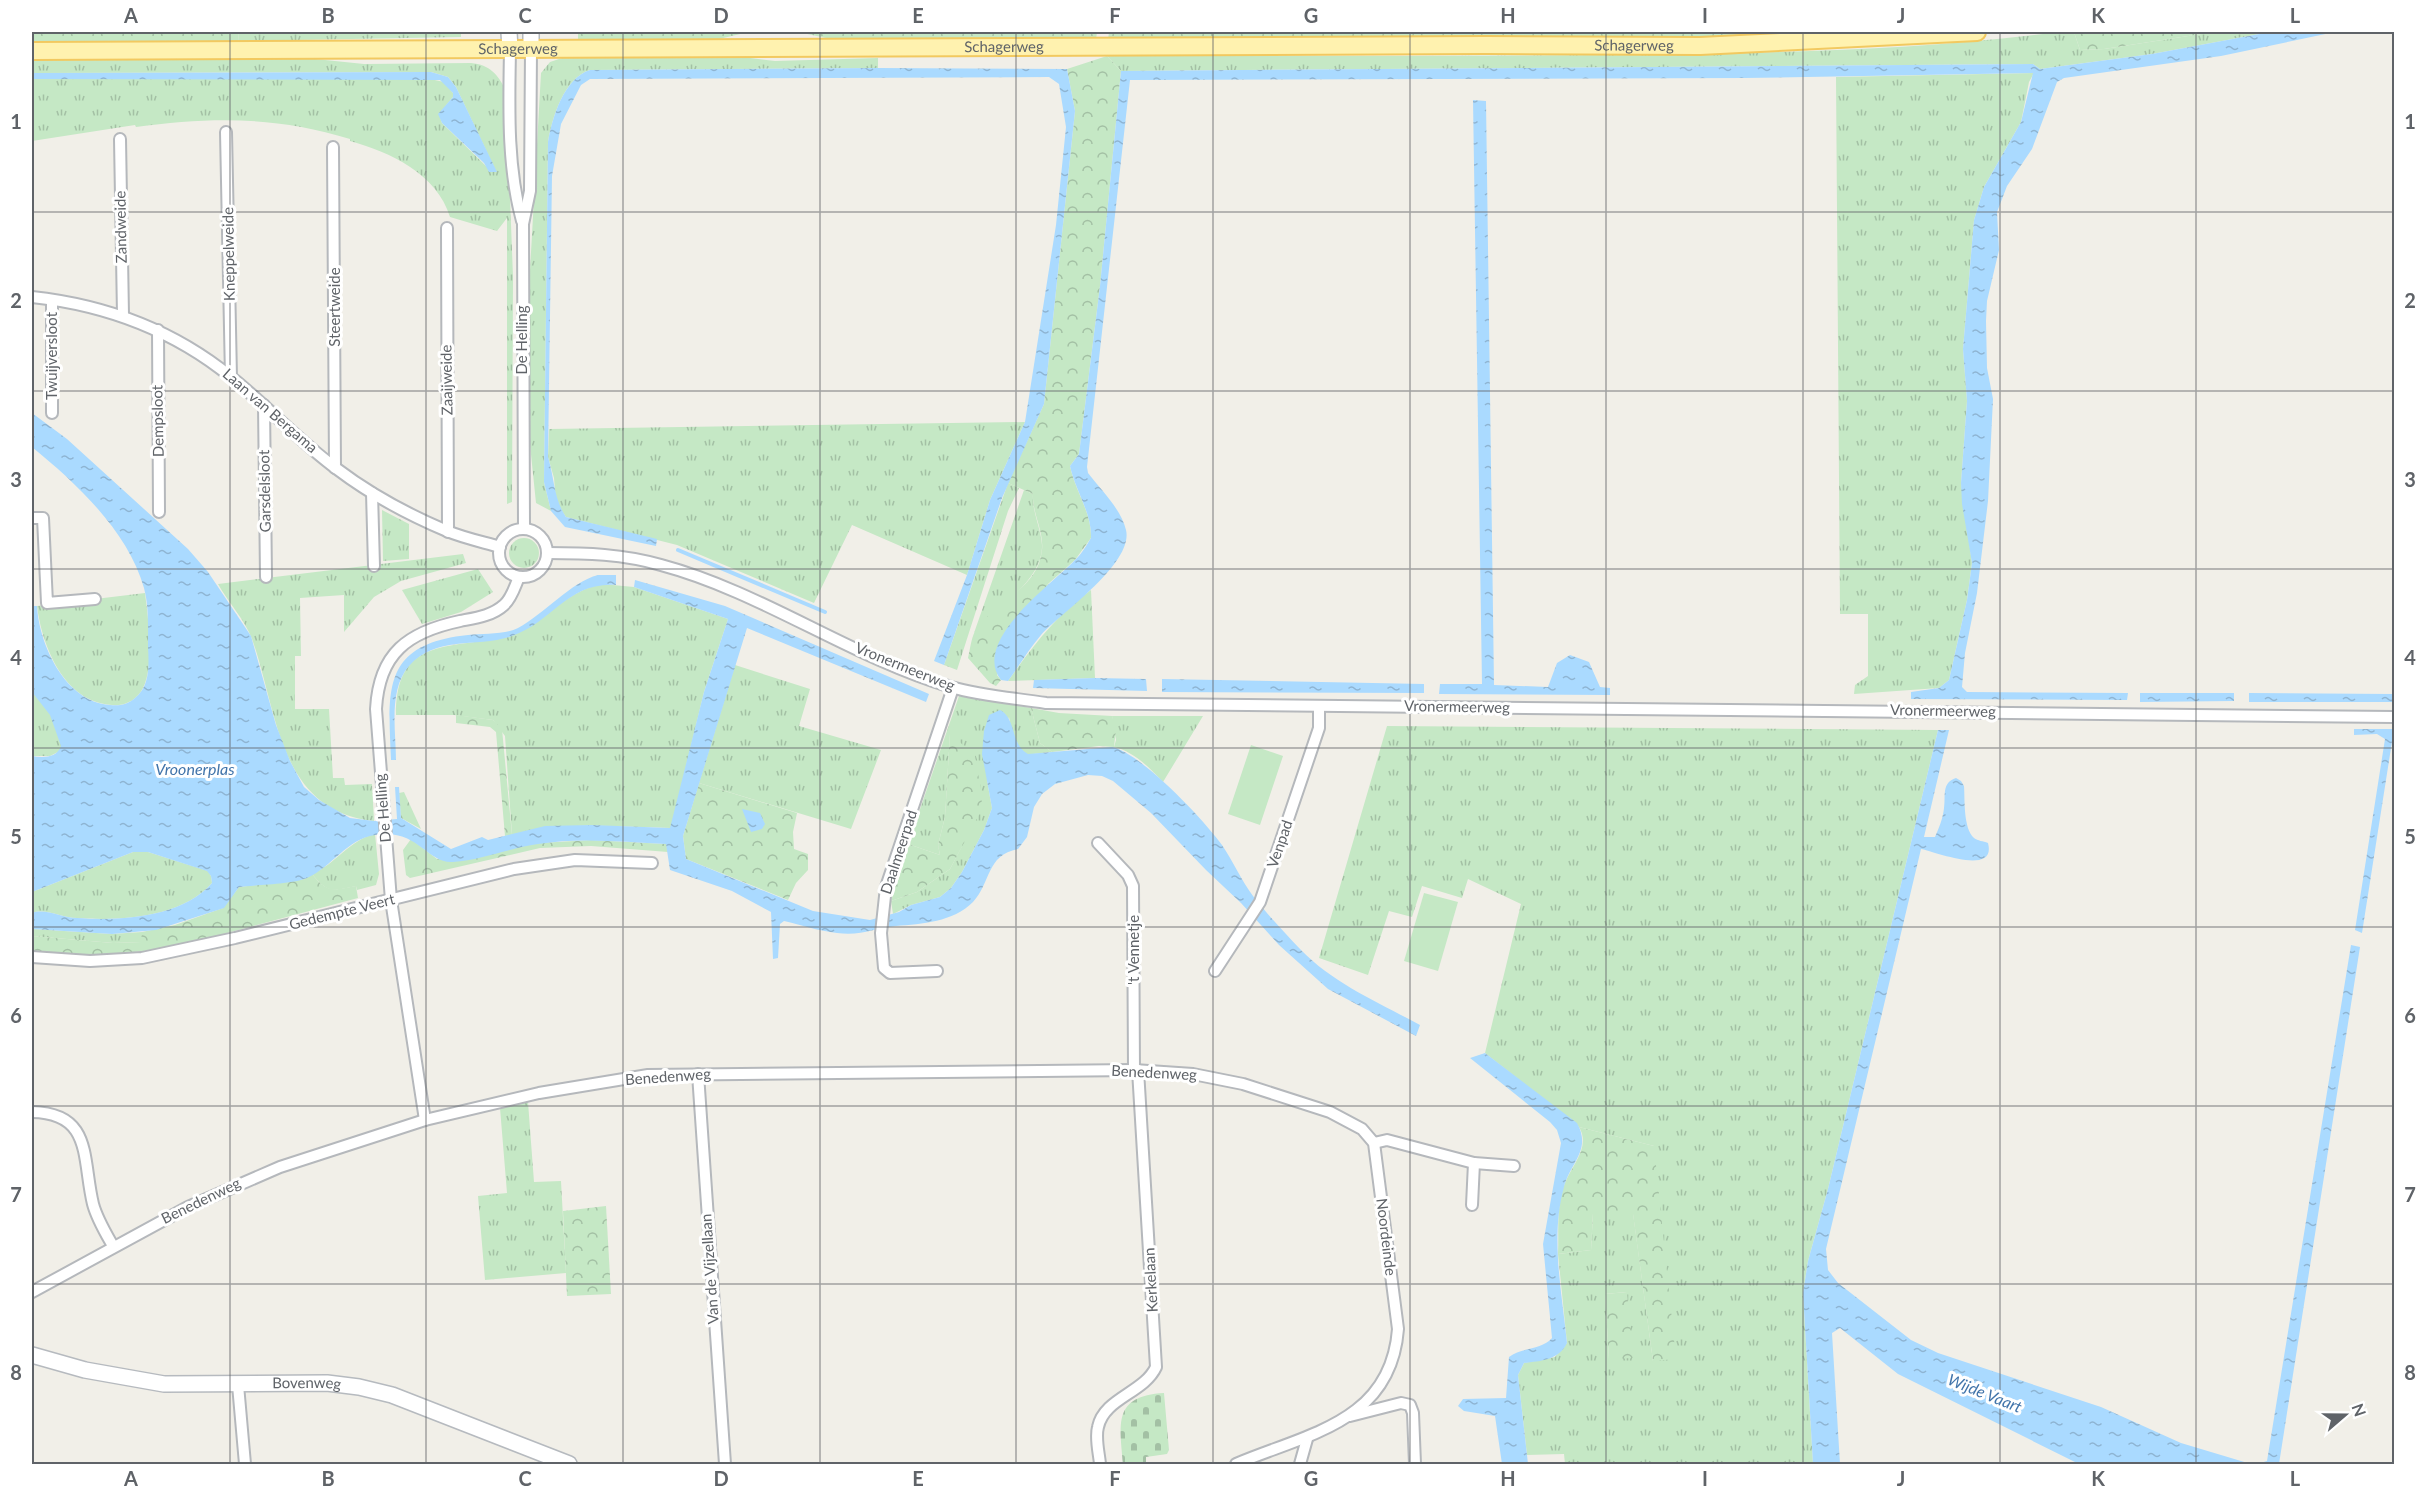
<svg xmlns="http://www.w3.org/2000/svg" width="2426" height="1496" font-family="Lato,sans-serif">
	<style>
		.grass { fill: url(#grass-tufts); fill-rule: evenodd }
		.forest { fill: url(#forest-crowns) }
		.cemetery { fill: url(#cemetery-stones) }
		.pitch { fill: #c5e8c5 }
		.water { fill: url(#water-ripples) }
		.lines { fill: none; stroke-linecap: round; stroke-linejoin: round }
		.stream { stroke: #aadaff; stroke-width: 4 }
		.street-casing { stroke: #b5b8bc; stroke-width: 14 }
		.secondary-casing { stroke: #b6babf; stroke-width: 18 }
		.primary-casing { stroke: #f2c960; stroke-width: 20 }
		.street { stroke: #fff; stroke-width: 10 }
		.secondary { stroke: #fff; stroke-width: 15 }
		.primary { stroke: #fff2af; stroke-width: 16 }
		.grid { fill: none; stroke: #5f6368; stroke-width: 1.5; stroke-opacity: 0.55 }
		.labels { text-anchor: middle; stroke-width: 6; stroke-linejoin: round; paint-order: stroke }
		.street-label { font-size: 15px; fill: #5f6368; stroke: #fff }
		.water-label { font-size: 16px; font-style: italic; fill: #4174aa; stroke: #fff }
		.neatline { fill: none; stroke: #5f6368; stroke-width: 2 }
		.grid-label { font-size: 20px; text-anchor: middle; font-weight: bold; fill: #5f6368 }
	</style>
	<defs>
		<pattern id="grass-tufts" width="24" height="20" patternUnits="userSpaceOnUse" patternTransform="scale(1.5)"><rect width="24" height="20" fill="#c5e8c5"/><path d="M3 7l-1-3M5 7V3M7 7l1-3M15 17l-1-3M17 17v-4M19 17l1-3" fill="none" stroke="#a3c0a4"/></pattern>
		<pattern id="forest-crowns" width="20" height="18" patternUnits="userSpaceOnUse" patternTransform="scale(1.5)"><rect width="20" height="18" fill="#c5e8c5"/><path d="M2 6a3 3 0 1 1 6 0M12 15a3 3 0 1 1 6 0" fill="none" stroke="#a3c0a4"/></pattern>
		<pattern id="cemetery-stones" width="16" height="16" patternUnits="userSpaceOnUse" patternTransform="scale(1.5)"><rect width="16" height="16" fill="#c5e8c5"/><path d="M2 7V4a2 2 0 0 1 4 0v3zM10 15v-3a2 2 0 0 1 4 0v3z" fill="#a3c0a4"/></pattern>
		<pattern id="water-ripples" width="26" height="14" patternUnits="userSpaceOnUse" patternTransform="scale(1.5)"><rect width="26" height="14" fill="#aadaff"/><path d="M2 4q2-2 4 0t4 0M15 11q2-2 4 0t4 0" fill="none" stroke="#8eb4d2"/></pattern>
	</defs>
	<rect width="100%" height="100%" fill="#f1efe8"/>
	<g class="grass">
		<path d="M238 32H461V37L239 41Z"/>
		<path d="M2058 32H2074L2080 50 2104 49 2214 32H2270L2152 54 2040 69 2033 64 1121 71 1107 56C1273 56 1439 56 1604 55 1755 53 1908 52 2058 32Z"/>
		<path d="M735 56 775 61 878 58V68L590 70C564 78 552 118 548 142L544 482 551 511 536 503 530 445 529 288 541 73 550 62 565 57Z"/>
		<path d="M296 57 364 64 471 63C490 65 498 74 506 91L513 277 512 502 507 504V218L497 231 450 217C437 174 390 152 350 141V139C276 116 211 117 136 127L135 125 32 141V79H430L444 82 453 93V97L439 114 442 123 487 167H494L456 87 448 77 431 72 32 73V59Z"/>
		<path d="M2034 73 2029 82 2021 122 1984 187 1974 220 1963 349 1967 401 1961 483 1972 563 1967 600 1949 680 1939 688 1854 694 1855 685 1868 676V614H1840L1836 77Z"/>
		<path d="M1025 422 990 500 967 575 852 525 814 603 677 545 566 517 556 502 554 478 548 457 549 429Z"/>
		<path d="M1008 483 1019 488 1008 511 957 670 944 665Z"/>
		<path d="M1024 490 1033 494C1032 512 1041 528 1042 545 1044 579 995 610 974 633Z"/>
		<path d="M382 510 409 524V559L383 561Z"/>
		<circle cx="524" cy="553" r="15"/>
		<path d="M463 554 466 563 401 581 374 597 344 632V595L300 598 301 656H295V709H329L333 778H344L345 785 372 784 374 821C278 811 278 712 252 639 245 620 228 602 218 584Z"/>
		<path d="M478 569 493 592 461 612 422 624 402 590Z"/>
		<path d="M602 584 634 587 728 619 704 692 671 828C617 827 565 821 512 835L505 736 493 720 454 715H396C396 650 431 647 484 641 494 639 507 639 516 634 545 619 569 590 602 584Z"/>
		<path d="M1091 590 1095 678 1008 681C1033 646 1056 615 1091 590Z"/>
		<path d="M145 593C148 618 156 672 140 693 133 702 123 706 112 705 64 702 42 646 37 606Z"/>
		<path d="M735 665 810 689 799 726 881 750 851 829 699 783Z"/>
		<path d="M32 692C44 705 67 730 60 751L50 756H32Z"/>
		<path d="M959 696 1031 708 1040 743 1052 752C1045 752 1034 755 1027 754 1015 752 1011 727 1009 717L987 781 992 808 984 830 962 872 951 888 940 897 911 905 893 914 891 901 917 892 950 869 962 846 950 734 945 817 938 845 940 855 908 844Z"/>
		<path d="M1112 716H1203L1163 782C1150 768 1133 751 1114 747L1116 740Z"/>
		<path d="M1387 726 1938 730 1828 1189 1808 1261 1803 1293 1813 1464H1565L1564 1454 1527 1455 1518 1375 1524 1363 1555 1357 1567 1343 1558 1254 1591 1250 1593 1213H1633L1653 1361 1654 1146 1579 1127 1485 1053 1521 904 1468 879 1462 898 1422 886 1412 917 1389 911 1368 975 1319 958ZM1627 1292 1609 1359 1605 1294Z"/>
		<path d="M375 834 379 874 376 885 357 890 356 886C333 891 328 894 312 874 336 864 349 840 375 834Z"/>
		<path d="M133 852H148L208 871 211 876 212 883C181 918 121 921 77 918 62 918 46 908 32 913V892Z"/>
		<path d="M32 929 112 934 142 932V942L113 943 32 936Z"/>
		<path d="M528 1102 534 1182 561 1181 566 1273 485 1280 478 1196 507 1193 500 1108Z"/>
	</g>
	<g class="forest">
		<path d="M32 32H238L239 41 32 43Z"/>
		<path d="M578 32H749L706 42 578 44Z"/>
		<path d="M798 32H1097L1096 40 840 41Z"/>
		<path d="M1109 32H1883L1627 40H1108Z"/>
		<path d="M2074 32H2214L2104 49 2080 50Z"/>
		<path d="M1107 56 1121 71 1100 286 1079 454 1070 466C1075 491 1092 513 1091 538L1075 560 1048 584 997 675 1001 680 996 686 990 683 968 658C970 650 971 639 975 631 994 601 1038 590 1042 550 1044 531 1032 513 1033 494L1008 483 1044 404 1075 111 1067 69Z"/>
		<path d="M1031 708 1059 713 1112 716 1116 729 1114 747 1099 746 1052 752 1040 743Z"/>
		<path d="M456 715 493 720 502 729 512 835 505 836 496 732 490 727 456 723Z"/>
		<path d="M950 733 975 756 982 796 981 811 950 869 917 892 891 901 908 844 940 855 938 845 945 817Z"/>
		<path d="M699 783 797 813 793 832 794 849 808 854V870L796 883 788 900 686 859 683 836Z"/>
		<path d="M404 792 421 829 401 818 399 793Z"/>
		<path d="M411 839 437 859 540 843 591 840 666 844 668 852 591 846 540 848 410 878 406 875 403 850Z"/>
		<path d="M312 874C328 894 333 890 356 886L358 898 171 948 97 956 32 952V936L113 943 141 942 142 932 175 925 223 908 239 887 305 879Z"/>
		<path d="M1579 1127 1654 1146 1676 1359 1653 1361 1633 1214 1593 1213 1591 1250 1558 1254C1559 1232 1556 1204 1565 1183 1572 1165 1591 1147 1579 1127Z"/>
		<path d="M606 1206 611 1294 567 1296 563 1211Z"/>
		<path d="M1627 1292 1633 1358 1609 1359 1605 1294Z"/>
	</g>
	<path class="cemetery" d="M1164 1393 1169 1450 1167 1454 1146 1457V1464H1123C1120 1424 1112 1396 1164 1393Z"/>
	<g class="pitch">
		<path d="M1251 745 1283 756 1260 825 1228 814Z"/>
		<path d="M1424 893 1458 902 1438 971 1404 961Z"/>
	</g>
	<g class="water">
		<path d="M2270 32H2335L2221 56 2064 78 2057 82 2032 149 2007 186 1997 212 1999 250 1987 301 1986 321 1987 368 1993 399 1988 501 1977 593 1965 653 1962 687 1967 692 2128 693 2127 700 1911 699V692L1939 688 1949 680 1967 600 1972 563 1962 504 1961 483 1967 401 1963 349 1974 220 1984 187 2021 122 2033 73 1744 78 1130 80 1087 467 1088 473C1101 490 1121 509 1126 530 1134 563 1061 613 1041 635 1029 649 1019 666 1008 681L1001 680C971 641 1051 585 1074 561 1081 555 1086 546 1091 538 1092 513 1075 490 1070 466L1079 454 1100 286 1121 71 2033 64 2040 69 2152 54Z"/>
		<path d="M878 68 1067 69 1075 111 1044 404 1002 498 944 665 934 661 967 575 990 500 1025 422 1056 225 1066 127 1059 84 1049 77 590 79 581 85 561 124 552 176 548 457C555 480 553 497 566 517L657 539 656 546 565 527 551 511 544 482 548 142C552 118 564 78 590 70Z"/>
		<path d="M431 72 448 77 456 87 497 172H489L484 163 442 123 438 114 453 97V93L440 80 32 79V73Z"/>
		<path d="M1473 100 1486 101 1494 685 1548 687 1557 663 1570 655 1589 662 1600 687 1610 688V695L1439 694 1440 684H1482Z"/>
		<path d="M32 413 67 439 188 549 208 572 251 636 276 725 290 761 304 787 319 800 350 818 374 821 397 819 395 787H399L401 818 451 849 482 837 488 840 545 826 592 825 670 828 704 692 728 619 634 587 635 580 725 606 929 694 926 702 747 628 683 836 686 859 813 911 870 920 899 912 911 905 940 897 951 888 962 872 984 830 992 808 982 754 984 731 989 715 1000 710C1017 719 1010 744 1028 754L1112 747C1141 753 1204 820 1222 845 1233 861 1241 880 1253 896 1267 914 1285 933 1301 950 1334 984 1380 1003 1420 1025L1416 1036 1328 989 1279 945 1241 903 1206 870 1151 813 1113 781 1102 776 1088 775 1055 784 1042 794 1034 807 1027 837 1018 849C986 855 991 883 973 902 953 922 922 924 896 926 873 928 863 936 837 933 819 931 801 925 784 921L780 924 778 958 773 959 771 912 732 891 670 870 666 844C624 842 580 837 538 844 510 848 482 860 453 862 427 864 418 828 375 835 347 839 332 867 307 878 294 884 255 885 239 887L224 908 156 930 112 934 32 929V913C46 908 62 918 77 918 120 921 181 918 212 883L211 876 207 871 148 852H133L32 892V756C43 758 57 758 61 746L50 715 32 692V606H37C39 644 65 702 110 705 119 706 127 705 135 698 150 686 149 665 148 647 148 628 149 607 144 588 128 531 76 483 32 447Z"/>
		<path d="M598 575H616V585C567 582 553 622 512 636 477 648 436 635 409 666 388 690 396 731 396 760H391C388 689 382 644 468 635 483 633 505 635 518 628 544 614 571 582 598 575Z"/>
		<path d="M1095 678 1146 679 1147 691 1033 688 1034 680Z"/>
		<path d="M1162 679 1424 684V693L1162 692Z"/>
		<path d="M2140 693H2234V701L2140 702Z"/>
		<path d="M2249 693 2394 694V702H2249Z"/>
		<path d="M2354 729H2394L2362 933 2355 930 2385 739 2377 734 2354 735Z"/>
		<path d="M1938 730H1949L1924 837H1935C1939 828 1943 818 1944 808 1946 796 1941 783 1956 778L1961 781 1964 786C1965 800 1963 828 1974 838 1978 841 1983 841 1988 843 1997 877 1933 851 1921 849L1826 1249 1828 1270 1838 1283 1911 1340 1938 1353 2101 1407 2181 1443 2251 1464H2079L1898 1374 1840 1328 1832 1333 1840 1464H1813L1803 1293 1808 1261 1828 1189Z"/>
		<path d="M742 809 760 813 765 824 762 829 751 832Z"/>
		<path d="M2351 945 2360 947 2279 1464H2257L2267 1461Z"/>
		<path d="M1485 1053 1577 1123C1592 1150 1570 1163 1564 1187 1550 1237 1562 1293 1567 1343 1559 1360 1541 1361 1524 1363L1518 1375 1528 1464H1502L1495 1416 1464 1411 1458 1406 1463 1399 1506 1398 1509 1357C1522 1347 1542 1350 1552 1338L1543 1244 1561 1143 1557 1130 1550 1122 1470 1058Z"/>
	</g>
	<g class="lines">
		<path class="stream" d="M678 550 825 612"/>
		<g class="street-casing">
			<g id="street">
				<path d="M510 50C509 107 507 166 522 221"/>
				<path d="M226 132 231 377"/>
				<path d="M120 139 123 315"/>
				<path d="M333 147 335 468"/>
				<path d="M447 228 448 532"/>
				<path d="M32 297C106 305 172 329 231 377 267 406 299 441 337 469 370 494 409 515 447 531 464 538 483 542 500 547"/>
				<path d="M158 330 159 512"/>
				<path d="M264 405 266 577"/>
				<path d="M52 413V300"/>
				<path d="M372 493 374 566"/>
				<path d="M32 518H43L47 603 95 599"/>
				<circle cx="523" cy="553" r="24"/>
				<path d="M524 529 523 224 530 191 531 50"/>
				<path d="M547 553C586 553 623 554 661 565 762 592 850 657 951 687 981 696 1014 698 1046 703L2394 717"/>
				<path d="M1098 843 1128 875 1133 886 1134 1070"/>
				<path d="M32 957 90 961 142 958 235 938 514 869 575 860 652 863"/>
				<path d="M937 971 890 973 884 968 881 933 886 887 953 688"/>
				<path d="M1215 971 1260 902 1319 728V707"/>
				<path d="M698 1074 725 1464"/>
				<path d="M32 1112C93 1113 82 1159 93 1204 97 1219 105 1232 113 1246"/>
				<path d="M425 1120 391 900 376 709C379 653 408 632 460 621 475 618 492 616 504 605 512 598 515 586 519 577"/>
				<path d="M1374 1143 1387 1140 1474 1163 1514 1166"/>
				<path d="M1472 1205 1474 1163"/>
				<path d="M32 1292 188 1207 280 1167 425 1120 539 1093 648 1075 1134 1070 1193 1074 1243 1084 1330 1112 1362 1129 1374 1143 1398 1329C1391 1423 1306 1434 1236 1464"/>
				<path d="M238 1385 245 1464"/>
				<path d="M1350 1416 1401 1403 1410 1405 1413 1413 1415 1464"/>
				<path d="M1100 1464C1099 1453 1095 1438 1098 1427 1104 1398 1144 1393 1156 1367L1138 1070"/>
				<path d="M1300 1464 1307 1439"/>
			</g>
		</g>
		<g class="secondary-casing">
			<g id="secondary">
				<path d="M509 32 510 50"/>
				<path d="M531 50V32"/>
				<path id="s1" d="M32 1355 85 1370 164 1384 327 1383 359 1387 392 1395 569 1464"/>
			</g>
		</g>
		<g class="primary-casing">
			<g id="primary">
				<path id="s2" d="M32 51 1486 45 1700 46 1977 32"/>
			</g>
		</g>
		<use href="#street" class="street"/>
		<use href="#secondary" class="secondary"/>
		<use href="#primary" class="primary"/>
	</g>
	<path class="grid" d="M230 32V1464M426 32V1464M623 32V1464M820 32V1464M1016 32V1464M1213 32V1464M1410 32V1464M1606 32V1464M1803 32V1464M2000 32V1464M2196 32V1464M32 212H2394M32 391H2394M32 569H2394M32 748H2394M32 927H2394M32 1106H2394M32 1284H2394"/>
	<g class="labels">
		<g class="street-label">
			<text dy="5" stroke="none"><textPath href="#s2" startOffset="1602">Schagerweg</textPath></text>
			<text dy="5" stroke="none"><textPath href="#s2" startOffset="972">Schagerweg</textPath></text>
			<text dy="5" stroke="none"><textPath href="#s2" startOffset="486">Schagerweg</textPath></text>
			<text transform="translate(121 227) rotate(-91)" y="5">Zandweide</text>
			<text transform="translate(229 254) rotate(-91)" y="5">Kneppelweide</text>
			<text transform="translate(335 307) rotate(-90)" y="5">Steertweide</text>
			<text transform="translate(522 340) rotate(-90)" y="5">De Helling</text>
			<text transform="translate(52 356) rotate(-90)" y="5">Twuijversloot</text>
			<text transform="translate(447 380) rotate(-91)" y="5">Zaaijweide</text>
			<text transform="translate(270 411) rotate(41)" y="5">Laan van Bergama</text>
			<text transform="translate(158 421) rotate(-91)" y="5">Dempsloot</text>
			<text transform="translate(265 491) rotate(-91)" y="5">Garsdelsloot</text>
			<text transform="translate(905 667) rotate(22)" y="5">Vronermeerweg</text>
			<text transform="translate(1457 707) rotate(1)" y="5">Vronermeerweg</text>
			<text transform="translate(1943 711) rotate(1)" y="5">Vronermeerweg</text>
			<text transform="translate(383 808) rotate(-95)" y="5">De Helling</text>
			<text transform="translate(1280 844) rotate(-71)" y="5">Venpad</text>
			<text transform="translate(899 852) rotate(-72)" y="5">Daalmeerpad</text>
			<text transform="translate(342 912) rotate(-14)" y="5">Gedempte Veert</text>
			<text transform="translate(1134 950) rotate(-90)" y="5">'t Vennetje</text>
			<text transform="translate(1154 1073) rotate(3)" y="5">Benedenweg</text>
			<text transform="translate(668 1077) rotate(-4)" y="5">Benedenweg</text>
			<text transform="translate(201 1201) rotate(-26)" y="5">Benedenweg</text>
			<text transform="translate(1386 1237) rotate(83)" y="5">Noordeinde</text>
			<text transform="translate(710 1269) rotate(-94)" y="5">Van de Vijzellaan</text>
			<text transform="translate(1151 1280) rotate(-93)" y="5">Kerkelaan</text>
			<text dy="5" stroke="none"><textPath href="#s1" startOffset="278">Bovenweg</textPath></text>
		</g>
		<g class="water-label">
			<text x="195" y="775">Vroonerplas</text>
			<text transform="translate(1985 1393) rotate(22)" y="6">Wijde Vaart</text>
		</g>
	</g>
	<rect width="2426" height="1496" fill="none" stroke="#ffffff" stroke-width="66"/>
	<g transform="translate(2345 1415) rotate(70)" stroke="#ffffff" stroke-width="4.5" paint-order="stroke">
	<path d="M0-4.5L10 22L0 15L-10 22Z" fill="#5f6368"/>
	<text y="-9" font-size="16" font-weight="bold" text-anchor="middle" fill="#5f6368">N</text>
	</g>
	<rect x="33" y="33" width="2360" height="1430" class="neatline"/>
	<g class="grid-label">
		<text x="131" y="23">A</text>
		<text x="328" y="23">B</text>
		<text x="525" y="23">C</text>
		<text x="721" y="23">D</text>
		<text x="918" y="23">E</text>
		<text x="1115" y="23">F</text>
		<text x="1311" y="23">G</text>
		<text x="1508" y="23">H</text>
		<text x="1705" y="23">I</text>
		<text x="1901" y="23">J</text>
		<text x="2098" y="23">K</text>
		<text x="2295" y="23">L</text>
		<text x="16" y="129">1</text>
		<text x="2410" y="129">1</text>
		<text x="16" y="308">2</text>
		<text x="2410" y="308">2</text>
		<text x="16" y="487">3</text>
		<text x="2410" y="487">3</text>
		<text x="16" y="665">4</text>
		<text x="2410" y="665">4</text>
		<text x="16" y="844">5</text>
		<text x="2410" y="844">5</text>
		<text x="16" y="1023">6</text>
		<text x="2410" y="1023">6</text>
		<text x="16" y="1202">7</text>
		<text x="2410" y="1202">7</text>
		<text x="16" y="1380">8</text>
		<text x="2410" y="1380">8</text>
		<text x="131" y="1486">A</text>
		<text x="328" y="1486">B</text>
		<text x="525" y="1486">C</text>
		<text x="721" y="1486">D</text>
		<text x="918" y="1486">E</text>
		<text x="1115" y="1486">F</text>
		<text x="1311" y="1486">G</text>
		<text x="1508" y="1486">H</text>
		<text x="1705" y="1486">I</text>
		<text x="1901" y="1486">J</text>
		<text x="2098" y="1486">K</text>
		<text x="2295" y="1486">L</text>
	</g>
</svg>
